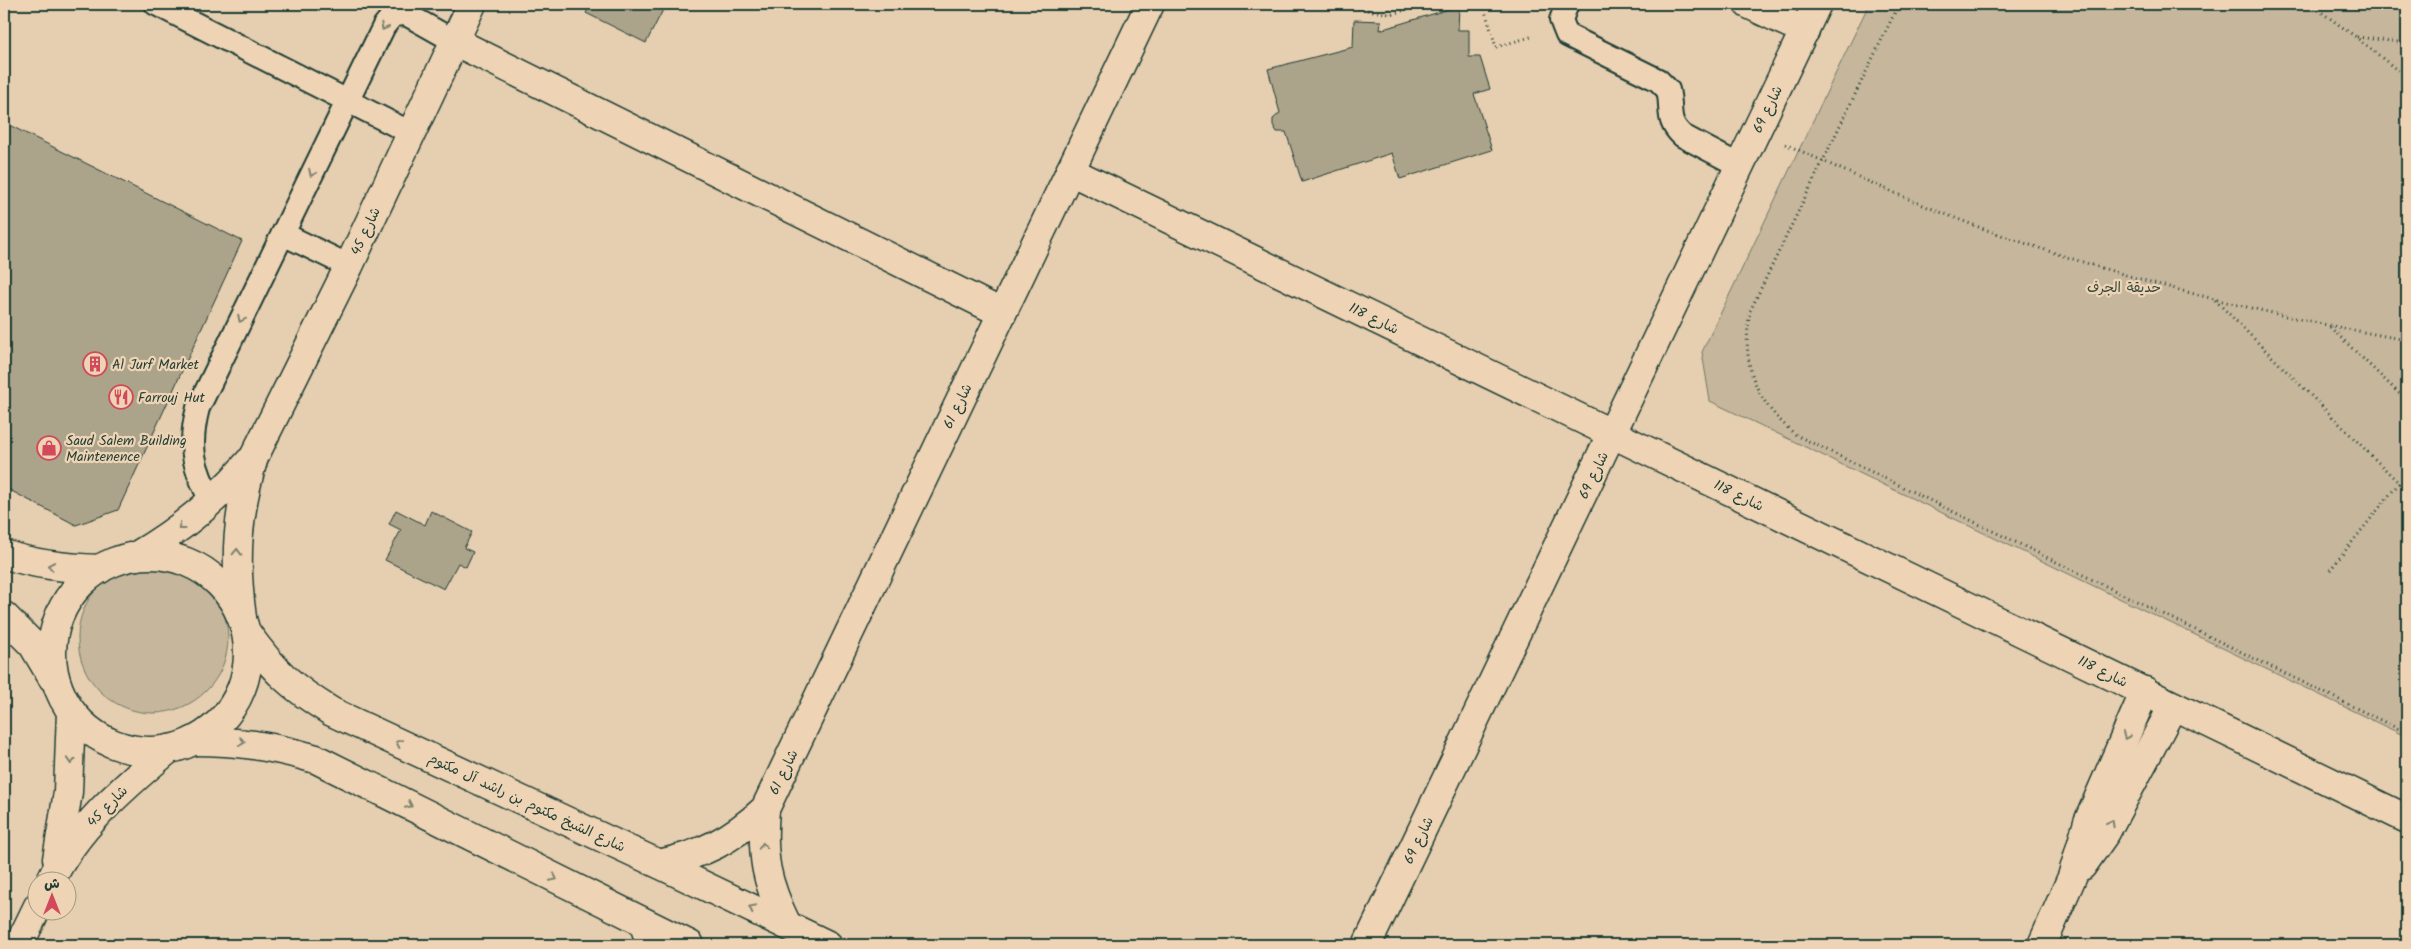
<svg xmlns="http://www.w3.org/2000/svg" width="2411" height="949" font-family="Kalam,'Playpen Sans Arabic',sans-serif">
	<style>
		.green { fill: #c5b69c; stroke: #727a68 }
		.building { fill: #aca38b; stroke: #1f3d34 }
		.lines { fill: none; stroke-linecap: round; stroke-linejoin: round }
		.lane-casing { stroke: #1f3d34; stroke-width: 26 }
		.street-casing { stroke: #1f3d34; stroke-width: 31 }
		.secondary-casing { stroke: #1f3d34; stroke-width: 31 }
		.path { stroke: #1f3d34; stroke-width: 3; stroke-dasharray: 1 4; stroke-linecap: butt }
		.lane { stroke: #eed4b5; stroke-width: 22 }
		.street { stroke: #eed4b5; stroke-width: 28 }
		.secondary { stroke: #eed4b5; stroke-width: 28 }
		.oneway { stroke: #7c816e }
		.labels { text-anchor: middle; stroke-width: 4.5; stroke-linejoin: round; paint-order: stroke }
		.street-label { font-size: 14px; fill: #1f3d34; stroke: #eed4b5 }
		.park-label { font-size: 14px; fill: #30493e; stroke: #eed4b5 }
		.poi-label { font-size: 14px; fill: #1f3d34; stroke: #eed4b5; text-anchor: start }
	</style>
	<rect width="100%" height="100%" fill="#e6ceb0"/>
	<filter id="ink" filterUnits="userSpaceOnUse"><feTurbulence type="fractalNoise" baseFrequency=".02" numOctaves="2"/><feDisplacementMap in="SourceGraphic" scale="10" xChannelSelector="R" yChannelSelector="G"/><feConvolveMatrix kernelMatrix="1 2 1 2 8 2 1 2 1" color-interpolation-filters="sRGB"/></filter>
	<g filter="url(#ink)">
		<g class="green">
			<path d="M1869 4H2407V737L1710 401 1702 352Z"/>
			<circle cx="153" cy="638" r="75"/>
		</g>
		<g class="building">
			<path d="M591 4H666L646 43 586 13Z"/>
			<path d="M1459 6 1458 30H1469V57H1480L1490 89 1474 94 1492 150 1400 179 1392 153 1302 182 1286 132H1277L1273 125V119L1280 113 1268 69 1353 47 1354 20 1381 21 1380 30Z"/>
			<path d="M9 125 242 241 118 510 76 525 4 487V135Z"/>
			<path d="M396 510 425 525 431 511 472 532 464 548 473 552 466 567 458 563 444 589 385 560 401 530 389 524Z"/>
		</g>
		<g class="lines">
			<g class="lane-casing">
				<g id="lane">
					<path d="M156 4 411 133"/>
					<path d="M1567 4 1561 20 1567 35 1658 80 1668 90C1673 110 1665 120 1683 136L1740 166"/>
					<path d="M283 234 349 266"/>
					<path d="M212 502C193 468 188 446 198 408L384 26 393 15 406 14 454 41"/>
				</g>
			</g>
			<g class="street-casing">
				<g id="street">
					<path d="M1748 4 1805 31"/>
					<path d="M454 41 1002 313"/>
					<path d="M1070 171 2407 819"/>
					<path d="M136 556C179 531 217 500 249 462"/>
					<path d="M242 618C234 560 237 513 254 457L349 266 472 4"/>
					<path d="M765 809C761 857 766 882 787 925"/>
					<path d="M57 859 68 792 71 712"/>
					<path d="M659 864C704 854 731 840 765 809L1150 4"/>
					<path d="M2082 866 2106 832 2173 706"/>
					<path d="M50 882C76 828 124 787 169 749"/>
					<path d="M643 922 651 945"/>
					<path d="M19 945 38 906"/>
					<path d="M1367 945 1817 4"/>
					<path d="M2042 945 2072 877 2088 822 2145 691"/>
				</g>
			</g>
			<g class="secondary-casing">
				<g id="secondary">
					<path d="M4 554C35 565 66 568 100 569"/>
					<circle cx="150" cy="653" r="98"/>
					<path d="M4 616 33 645 52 677"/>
					<path d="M246 632C274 671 291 687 332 712L659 864 828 945"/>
					<path d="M193 741C239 741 271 746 316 759L690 945"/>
				</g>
			</g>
			<g class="path">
				<path d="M1333 4 1390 14 1429 4"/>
				<path d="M1388 4 1390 14"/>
				<path d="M1483 4 1496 47 1534 36"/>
				<path d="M1899 4 1750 311C1741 365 1754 400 1796 435L2407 733"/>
				<path d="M2310 4 2356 37 2407 78"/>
				<path d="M2357 37 2407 43"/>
				<path d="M1785 144C1852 174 1918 205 1987 230 2124 279 2264 315 2407 340"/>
				<path d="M2215 300 2407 491"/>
				<path d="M2330 327 2407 401"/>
				<path d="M2330 570 2399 483"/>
			</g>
			<use href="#lane" class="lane"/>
			<use href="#street" class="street"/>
			<use href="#secondary" class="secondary"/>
		</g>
		<defs><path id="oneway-chevron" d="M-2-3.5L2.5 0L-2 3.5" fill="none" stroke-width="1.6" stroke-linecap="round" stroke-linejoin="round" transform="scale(1.25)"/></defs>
		<g class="oneway">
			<use href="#oneway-chevron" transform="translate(384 27) rotate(118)"/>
			<use href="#oneway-chevron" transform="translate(312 173) rotate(116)"/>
			<use href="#oneway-chevron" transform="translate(241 319) rotate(116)"/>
			<use href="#oneway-chevron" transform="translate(181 527) rotate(143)"/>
			<use href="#oneway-chevron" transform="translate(237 552) rotate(-88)"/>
			<use href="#oneway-chevron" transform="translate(51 566) rotate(-170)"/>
			<use href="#oneway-chevron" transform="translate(2126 736) rotate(114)"/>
			<use href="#oneway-chevron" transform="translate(242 742) rotate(8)"/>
			<use href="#oneway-chevron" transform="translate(399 743) rotate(-155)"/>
			<use href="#oneway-chevron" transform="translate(71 761) rotate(94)"/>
			<use href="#oneway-chevron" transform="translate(409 805) rotate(26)"/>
			<use href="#oneway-chevron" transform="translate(2111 823) rotate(-62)"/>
			<use href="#oneway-chevron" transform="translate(763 846) rotate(-94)"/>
			<use href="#oneway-chevron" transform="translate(554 878) rotate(26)"/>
			<use href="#oneway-chevron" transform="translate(752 908) rotate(-154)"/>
		</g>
	</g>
	<defs>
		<g id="building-ring" transform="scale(1.25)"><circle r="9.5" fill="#eed4b5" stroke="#d1495b" stroke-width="1.5"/><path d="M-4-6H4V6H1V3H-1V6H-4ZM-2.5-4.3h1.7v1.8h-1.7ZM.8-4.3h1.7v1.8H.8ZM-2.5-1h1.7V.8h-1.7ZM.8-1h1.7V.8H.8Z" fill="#d1495b"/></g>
		<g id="restaurant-ring" transform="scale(1.25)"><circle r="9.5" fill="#eed4b5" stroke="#d1495b" stroke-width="1.5"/><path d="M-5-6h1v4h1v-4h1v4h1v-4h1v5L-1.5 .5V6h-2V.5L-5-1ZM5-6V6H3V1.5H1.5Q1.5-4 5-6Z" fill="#d1495b"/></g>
		<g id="shop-ring" transform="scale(1.25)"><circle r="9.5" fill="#eed4b5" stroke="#d1495b" stroke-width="1.5"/><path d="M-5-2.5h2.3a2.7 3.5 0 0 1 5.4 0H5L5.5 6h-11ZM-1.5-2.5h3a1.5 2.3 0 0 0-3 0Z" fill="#d1495b"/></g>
	</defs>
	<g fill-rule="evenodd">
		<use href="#building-ring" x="95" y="364"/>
		<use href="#restaurant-ring" x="121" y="397"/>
		<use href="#shop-ring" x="49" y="448"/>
	</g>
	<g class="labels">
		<g class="street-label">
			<text transform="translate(1767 109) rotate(-64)" y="5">شارع 69</text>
			<text transform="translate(365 231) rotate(-65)" y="5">شارع 45</text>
			<text transform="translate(1374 318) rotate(26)" y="5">شارع 118</text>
			<text transform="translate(957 406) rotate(-64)" y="5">شارع 61</text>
			<text transform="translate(1593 475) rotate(-64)" y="5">شارع 69</text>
			<text transform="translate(1739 495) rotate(26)" y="5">شارع 118</text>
			<text transform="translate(2103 671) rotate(26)" y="5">شارع 118</text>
			<text transform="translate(783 772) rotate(-64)" y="5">شارع 61</text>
			<text transform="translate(527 802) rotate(25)" y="5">شارع الشيخ مكتوم بن راشد آل مكتوم</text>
			<text transform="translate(107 806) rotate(-46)" y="5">شارع 45</text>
			<text transform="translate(1418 840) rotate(-64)" y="5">شارع 69</text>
		</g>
		<g class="park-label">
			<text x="2124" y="292">حديقة الجرف</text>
		</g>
		<g class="poi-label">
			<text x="112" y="369">Al Jurf Market</text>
			<text x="138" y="402">Farrouj Hut</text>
			<text x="66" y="445">Saud Salem Building<tspan x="66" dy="16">Maintenence</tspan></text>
		</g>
	</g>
	<rect width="2411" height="949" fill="none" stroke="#eed4b5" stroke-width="20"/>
	<rect x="10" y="10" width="2391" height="929" fill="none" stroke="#1f3d34" stroke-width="2" filter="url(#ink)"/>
	<g transform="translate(52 896)"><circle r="24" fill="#eed4b5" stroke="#9b9881"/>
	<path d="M0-4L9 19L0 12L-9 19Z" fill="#d1495b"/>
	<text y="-8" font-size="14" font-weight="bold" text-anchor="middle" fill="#1f3d34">ش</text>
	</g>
</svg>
